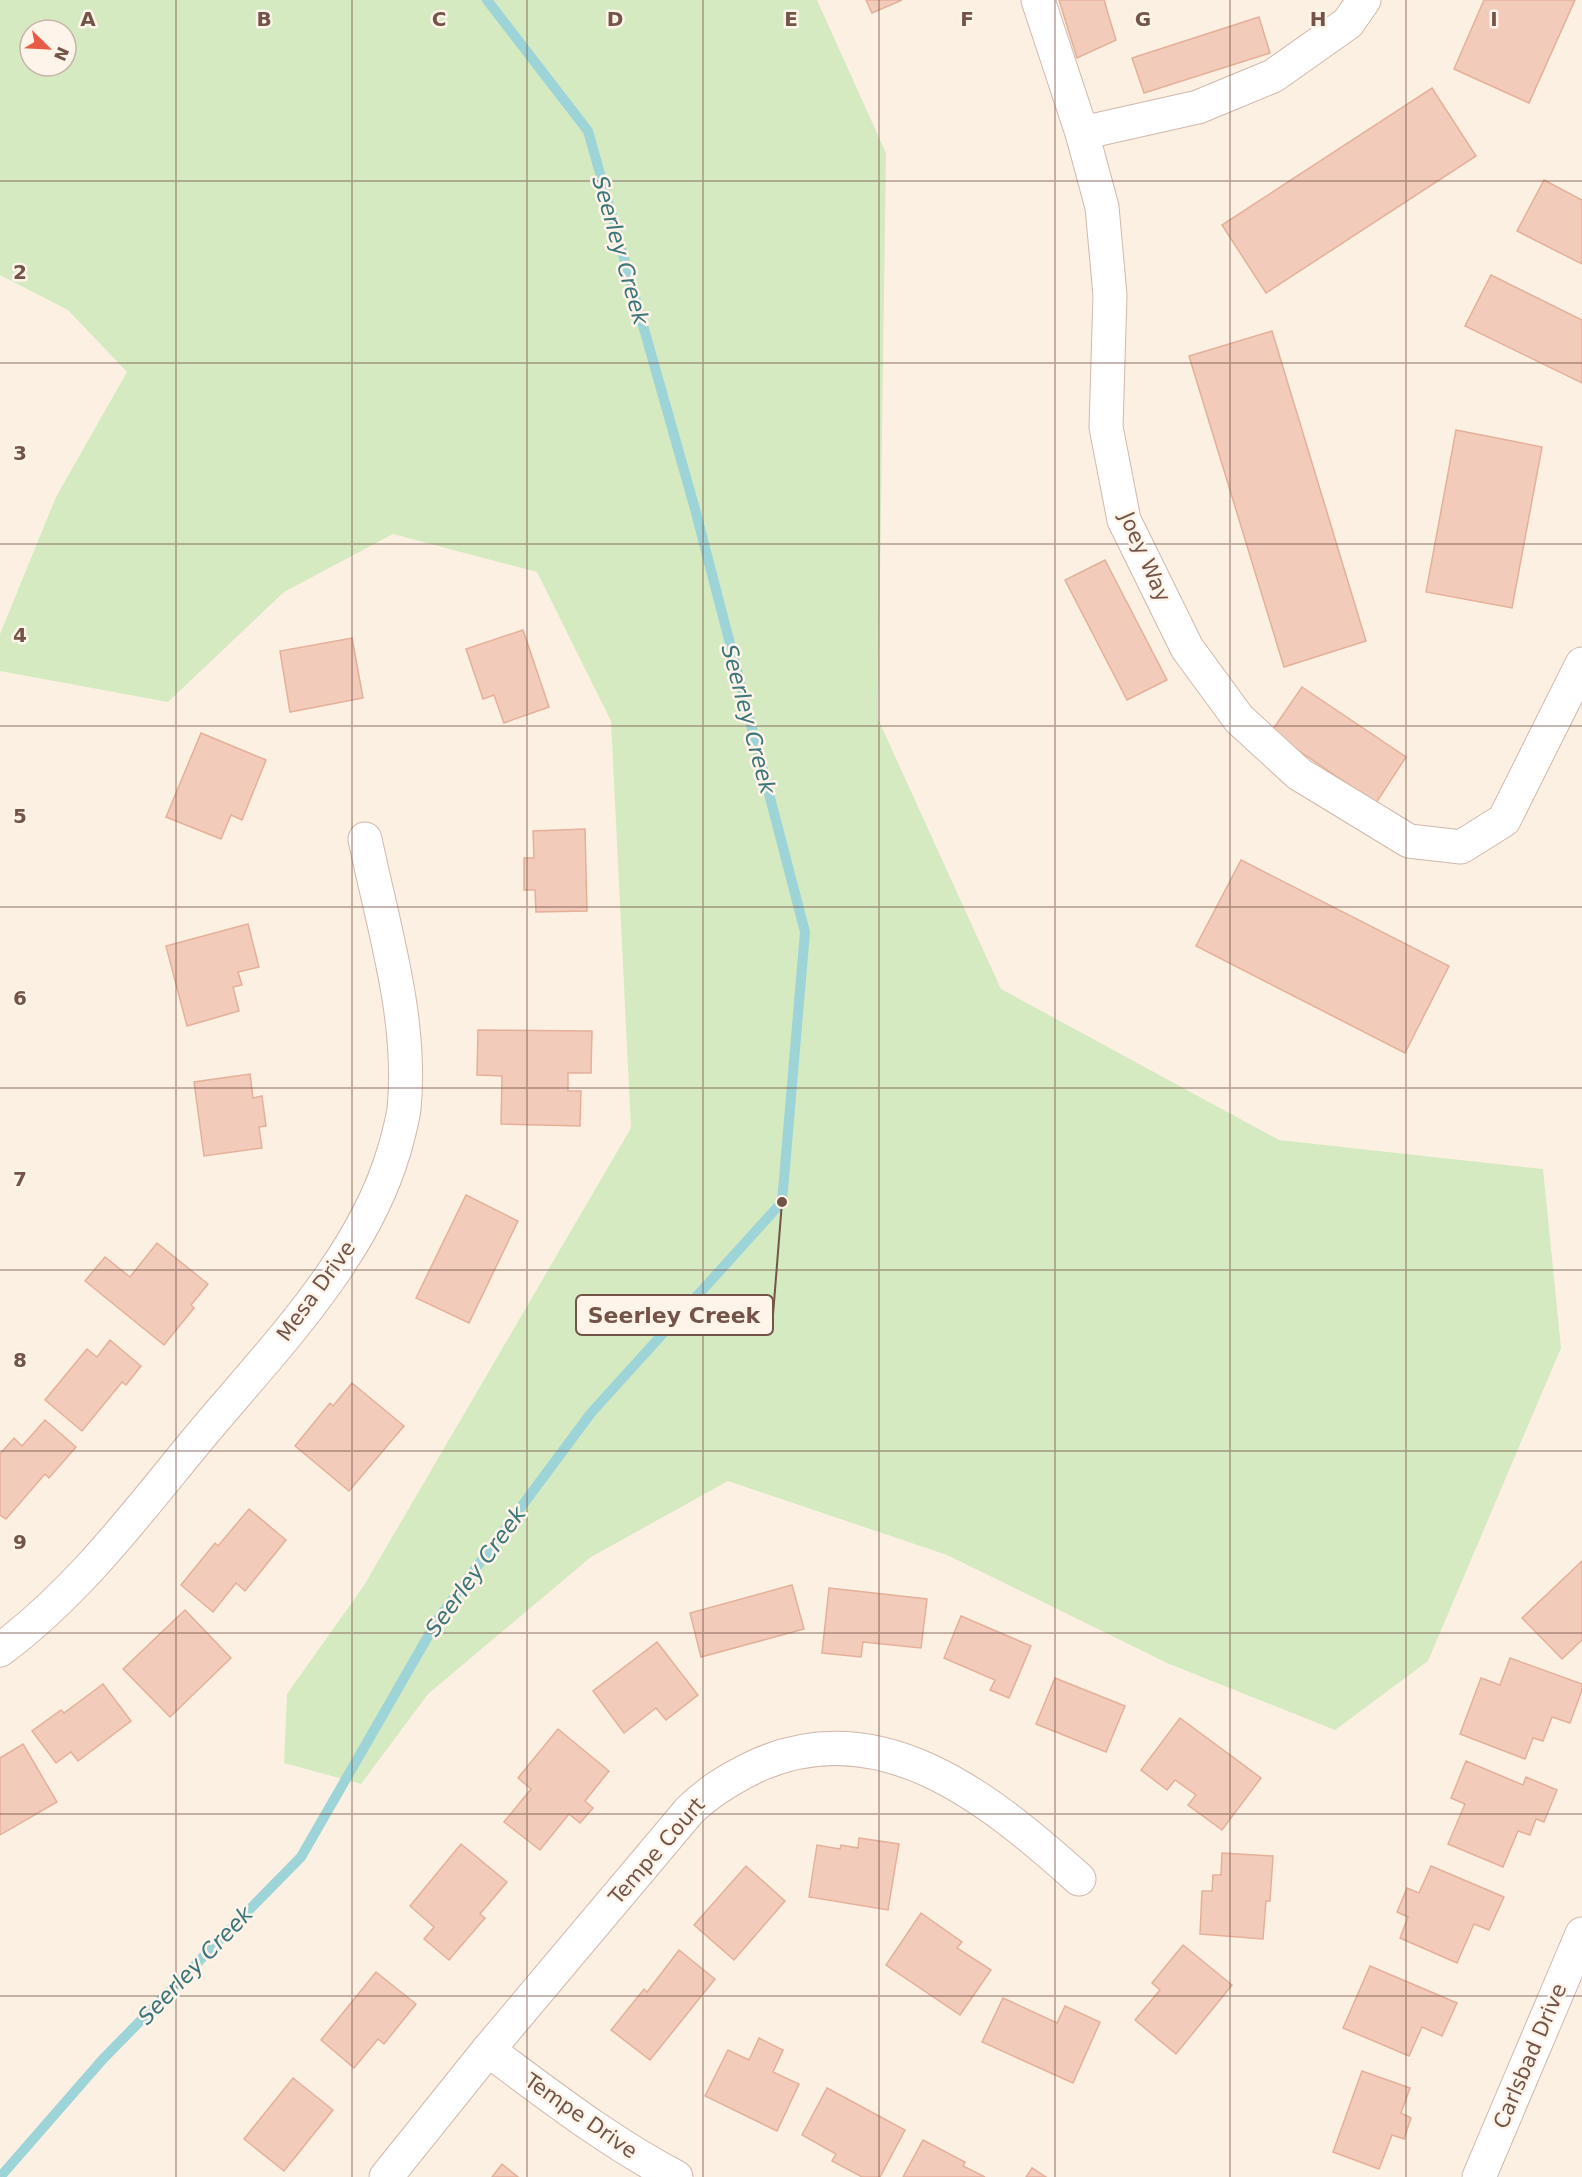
<svg xmlns="http://www.w3.org/2000/svg" width="1582" height="2177" font-family="'DejaVu Sans',sans-serif">
	<style>
		.green { fill: #d5eac1; fill-rule: evenodd }
		.lines { fill: none; stroke-linecap: round; stroke-linejoin: round }
		.stream { stroke: #9dd4d8; stroke-width: 10 }
		.building { fill: #f2cbba; stroke: #e5b09a; stroke-width: 1.5 }
		.minor-casing { stroke: #d0b8ac; stroke-width: 35 }
		.minor { stroke: #fff; stroke-width: 33 }
		.grid { fill: none; stroke: #745448; stroke-width: 1.5; stroke-opacity: 0.55 }
		.labels { text-anchor: middle; stroke-width: 5; stroke-linejoin: round; paint-order: stroke }
		.street-label { font-size: 21px; fill: #745448; stroke: #fff4e9 }
		.water-label { font-size: 22px; font-style: italic; fill: #3c767a; stroke: #fff4e9 }
		.grid-label { font-size: 20px; text-anchor: middle; font-weight: bold; fill: #745448; stroke: #fff4e9; stroke-width: 5; stroke-linejoin: round; paint-order: stroke }
		.leader { fill: none; stroke: #745448; stroke-width: 2 }
		.callout-dot { fill: #745448; stroke: #fff4e9; stroke-width: 2 }
		.callout { fill: #fff4e9; stroke: #745448; stroke-width: 2 }
		.callout-label { font-size: 22px; text-anchor: middle; font-weight: bold; fill: #745448 }
	</style>
	<rect width="100%" height="100%" fill="#fcf0e2"/>
	<path class="green" d="M0 0H817L886 153 878 719 1001 989 1279 1140 1543 1169 1561 1348 1428 1661 1335 1730 1167 1663 947 1555 728 1481 591 1557 428 1694 361 1784 284 1763 287 1694 363 1587 631 1128 611 721 537 572 393 534 284 592 168 702 0 671V634L56 497 127 372 68 310 0 275ZM30 30H66V66H30Z"/>
	<g class="lines">
		<path class="stream" d="M0 2177 103 2059 301 1857 438 1619 591 1413 782 1202 805 932 695 509 588 131 487 0"/>
	</g>
	<g class="building">
		<path d="M866 0H902L872 13Z"/>
		<path d="M1059 0H1104L1116 40 1077 58Z"/>
		<path d="M1484 0H1575L1529 103 1454 69Z"/>
		<path d="M1259 17 1270 53 1144 93 1132 58Z"/>
		<path d="M1432 88 1476 156 1266 293 1222 225Z"/>
		<path d="M1544 180 1582 200V264L1517 231Z"/>
		<path d="M1491 275 1582 320V383L1465 326Z"/>
		<path d="M1272 331 1366 641 1284 667 1189 356Z"/>
		<path d="M1456 430 1542 447 1512 608 1426 592Z"/>
		<path d="M1105 560 1167 680 1127 700 1065 580Z"/>
		<path d="M523 630 549 707 504 723 494 695 483 699 466 649Z"/>
		<path d="M352 638 363 698 290 712 280 651Z"/>
		<path d="M1302 687 1406 757 1376 803 1271 732Z"/>
		<path d="M201 733 266 760 242 820 231 815 221 839 166 817Z"/>
		<path d="M585 829 587 911 536 912 535 890H524V858H534L533 831Z"/>
		<path d="M1241 860 1449 966 1405 1053 1196 946Z"/>
		<path d="M248 924 259 967 238 972 242 985 233 987 239 1011 187 1026 166 946Z"/>
		<path d="M478 1030 592 1031 591 1073H568V1091H581L580 1126 501 1124 502 1076 477 1075Z"/>
		<path d="M250 1074 253 1098 262 1096 266 1126 259 1127 262 1148 204 1156 194 1082Z"/>
		<path d="M466 1195 518 1221 469 1323 416 1298Z"/>
		<path d="M157 1243 208 1284 191 1305 194 1308 164 1345 85 1281 105 1257 130 1277Z"/>
		<path d="M110 1340 141 1366 126 1385 122 1382 82 1431 45 1400 87 1349 97 1357Z"/>
		<path d="M352 1383 404 1426 349 1491 295 1446 330 1403 333 1406Z"/>
		<path d="M45 1420 76 1447 49 1478 45 1474 6 1519 0 1515V1454L14 1438 22 1446Z"/>
		<path d="M249 1509 286 1540 245 1591 236 1583 213 1612 181 1585 215 1543 218 1546Z"/>
		<path d="M1582 1561V1640L1562 1659 1522 1618Z"/>
		<path d="M792 1585 804 1629 701 1657 690 1613Z"/>
		<path d="M829 1588 927 1599 921 1648 863 1642 861 1657 822 1653Z"/>
		<path d="M185 1610 231 1658 170 1717 123 1669Z"/>
		<path d="M961 1616 1031 1646 1009 1698 990 1690 995 1680 944 1658Z"/>
		<path d="M657 1642 698 1695 666 1720 656 1708 624 1733 593 1691Z"/>
		<path d="M1510 1658 1582 1684V1690L1570 1723 1552 1717 1543 1741 1533 1738 1525 1759 1460 1734 1481 1678 1500 1685Z"/>
		<path d="M1055 1678 1125 1706 1106 1752 1036 1724Z"/>
		<path d="M103 1684 131 1721 78 1761 71 1752 56 1763 32 1731 61 1710 64 1713Z"/>
		<path d="M1180 1718 1261 1778 1222 1830 1188 1805 1196 1795 1175 1780 1167 1790 1141 1770Z"/>
		<path d="M558 1729 609 1771 585 1801 593 1808 580 1823 569 1814 540 1850 504 1822 531 1789 518 1778Z"/>
		<path d="M23 1744 57 1802 0 1835V1758Z"/>
		<path d="M1466 1761 1523 1785 1526 1777 1557 1790 1544 1822 1536 1819 1530 1835 1518 1831 1503 1867 1448 1844 1465 1804 1451 1798Z"/>
		<path d="M859 1838 899 1844 888 1910 809 1897 817 1845 840 1849 841 1845 858 1848Z"/>
		<path d="M461 1844 507 1882 480 1914 485 1918 449 1960 424 1939 434 1927 410 1906Z"/>
		<path d="M1222 1853 1273 1856 1270 1901H1266L1263 1939 1200 1934 1202 1891H1212L1213 1875H1221Z"/>
		<path d="M746 1866 785 1901 734 1960 694 1925Z"/>
		<path d="M1431 1866 1504 1897 1489 1930 1474 1924 1457 1963 1400 1938 1408 1917 1397 1912 1407 1888 1419 1893Z"/>
		<path d="M921 1913 962 1942 957 1948 991 1970 960 2015 886 1965Z"/>
		<path d="M1183 1945 1232 1985 1176 2054 1135 2020 1160 1990 1152 1983Z"/>
		<path d="M679 1950 715 1979 650 2060 611 2030 644 1989 647 1992Z"/>
		<path d="M1370 1966 1457 2003 1442 2036 1422 2027 1409 2056 1343 2028Z"/>
		<path d="M376 1972 416 2004 384 2044 378 2039 354 2068 321 2040Z"/>
		<path d="M1003 1998 1057 2023 1065 2006 1100 2022 1073 2083 982 2042Z"/>
		<path d="M759 2038 783 2050 773 2072 799 2084 777 2131 705 2096 728 2050 749 2060Z"/>
		<path d="M1362 2071 1410 2088 1401 2113 1411 2118 1404 2139 1392 2135 1379 2169 1333 2152Z"/>
		<path d="M293 2078 333 2110 284 2171 244 2139Z"/>
		<path d="M827 2088 905 2130 880 2177H862L832 2161 836 2154 802 2135Z"/>
		<path d="M923 2140 965 2162 963 2166 985 2177H903Z"/>
		<path d="M502 2164 518 2177H492Z"/>
		<path d="M1032 2168 1046 2177H1026Z"/>
	</g>
	<g class="lines">
		<g class="minor-casing">
			<g id="minor">
				<path d="M1038 0 1082 133 1102 207 1110 295 1106 427 1124 520 1187 648 1239 719 1299 774 1409 841 1461 847 1504 820 1582 664"/>
				<path d="M1082 133 1198 107 1273 76 1348 23 1364 0"/>
				<path d="M0 1650C78 1592 136 1514 197 1440 269 1353 362 1261 394 1151 398 1137 402 1123 404 1109 413 1020 383 926 365 839"/>
				<path d="M488 2050C549 2095 609 2142 676 2177"/>
				<path d="M386 2177 488 2050 689 1811C708 1792 728 1780 752 1768 878 1707 990 1799 1079 1879"/>
				<path d="M1479 2177 1582 1934"/>
			</g>
		</g>
		<use href="#minor" class="minor"/>
	</g>
	<path class="grid" d="M176 0V2177M352 0V2177M527 0V2177M703 0V2177M879 0V2177M1055 0V2177M1230 0V2177M1406 0V2177M0 181H1582M0 363H1582M0 544H1582M0 726H1582M0 907H1582M0 1088H1582M0 1270H1582M0 1451H1582M0 1633H1582M0 1814H1582M0 1996H1582"/>
	<g class="labels">
		<g class="street-label">
			<text transform="translate(1145 557) rotate(66)" y="7">Joey Way</text>
			<text transform="translate(316 1291) rotate(-54)" y="7">Mesa Drive</text>
			<text transform="translate(657 1851) rotate(-49)" y="7">Tempe Court</text>
			<text transform="translate(1530 2056) rotate(-67)" y="7">Carlsbad Drive</text>
			<text transform="translate(581 2116) rotate(35)" y="7">Tempe Drive</text>
		</g>
		<g class="water-label">
			<text transform="translate(621 250) rotate(74)" y="8">Seerley Creek</text>
			<text transform="translate(749 719) rotate(75)" y="8">Seerley Creek</text>
			<text transform="translate(475 1571) rotate(-54)" y="8">Seerley Creek</text>
			<text transform="translate(195 1965) rotate(-46)" y="8">Seerley Creek</text>
		</g>
	</g>
	<g class="grid-label">
		<text x="88" y="26">A</text>
		<text x="264" y="26">B</text>
		<text x="439" y="26">C</text>
		<text x="615" y="26">D</text>
		<text x="791" y="26">E</text>
		<text x="967" y="26">F</text>
		<text x="1143" y="26">G</text>
		<text x="1318" y="26">H</text>
		<text x="1494" y="26">I</text>
		<text x="20" y="279">2</text>
		<text x="20" y="460">3</text>
		<text x="20" y="642">4</text>
		<text x="20" y="823">5</text>
		<text x="20" y="1005">6</text>
		<text x="20" y="1186">7</text>
		<text x="20" y="1367">8</text>
		<text x="20" y="1549">9</text>
	</g>
	<path class="leader" d="M782 1202L773 1315"/>
	<circle class="callout-dot" cx="782" cy="1202" r="6"/>
	<rect class="callout" x="576" y="1295" width="197" height="40" rx="6"/>
	<g class="callout-label">
		<text x="674" y="1323">Seerley Creek</text>
	</g>
	<g transform="translate(48 48) rotate(114)"><circle r="28" fill="#fff4e9" stroke="#c7b4a9" stroke-width="1.5"/>
	<path d="M0-4.5L10 22L0 15L-10 22Z" fill="#e85b46"/>
	<text y="-9" font-size="16" font-weight="bold" text-anchor="middle" fill="#745448">N</text>
	</g>
</svg>
